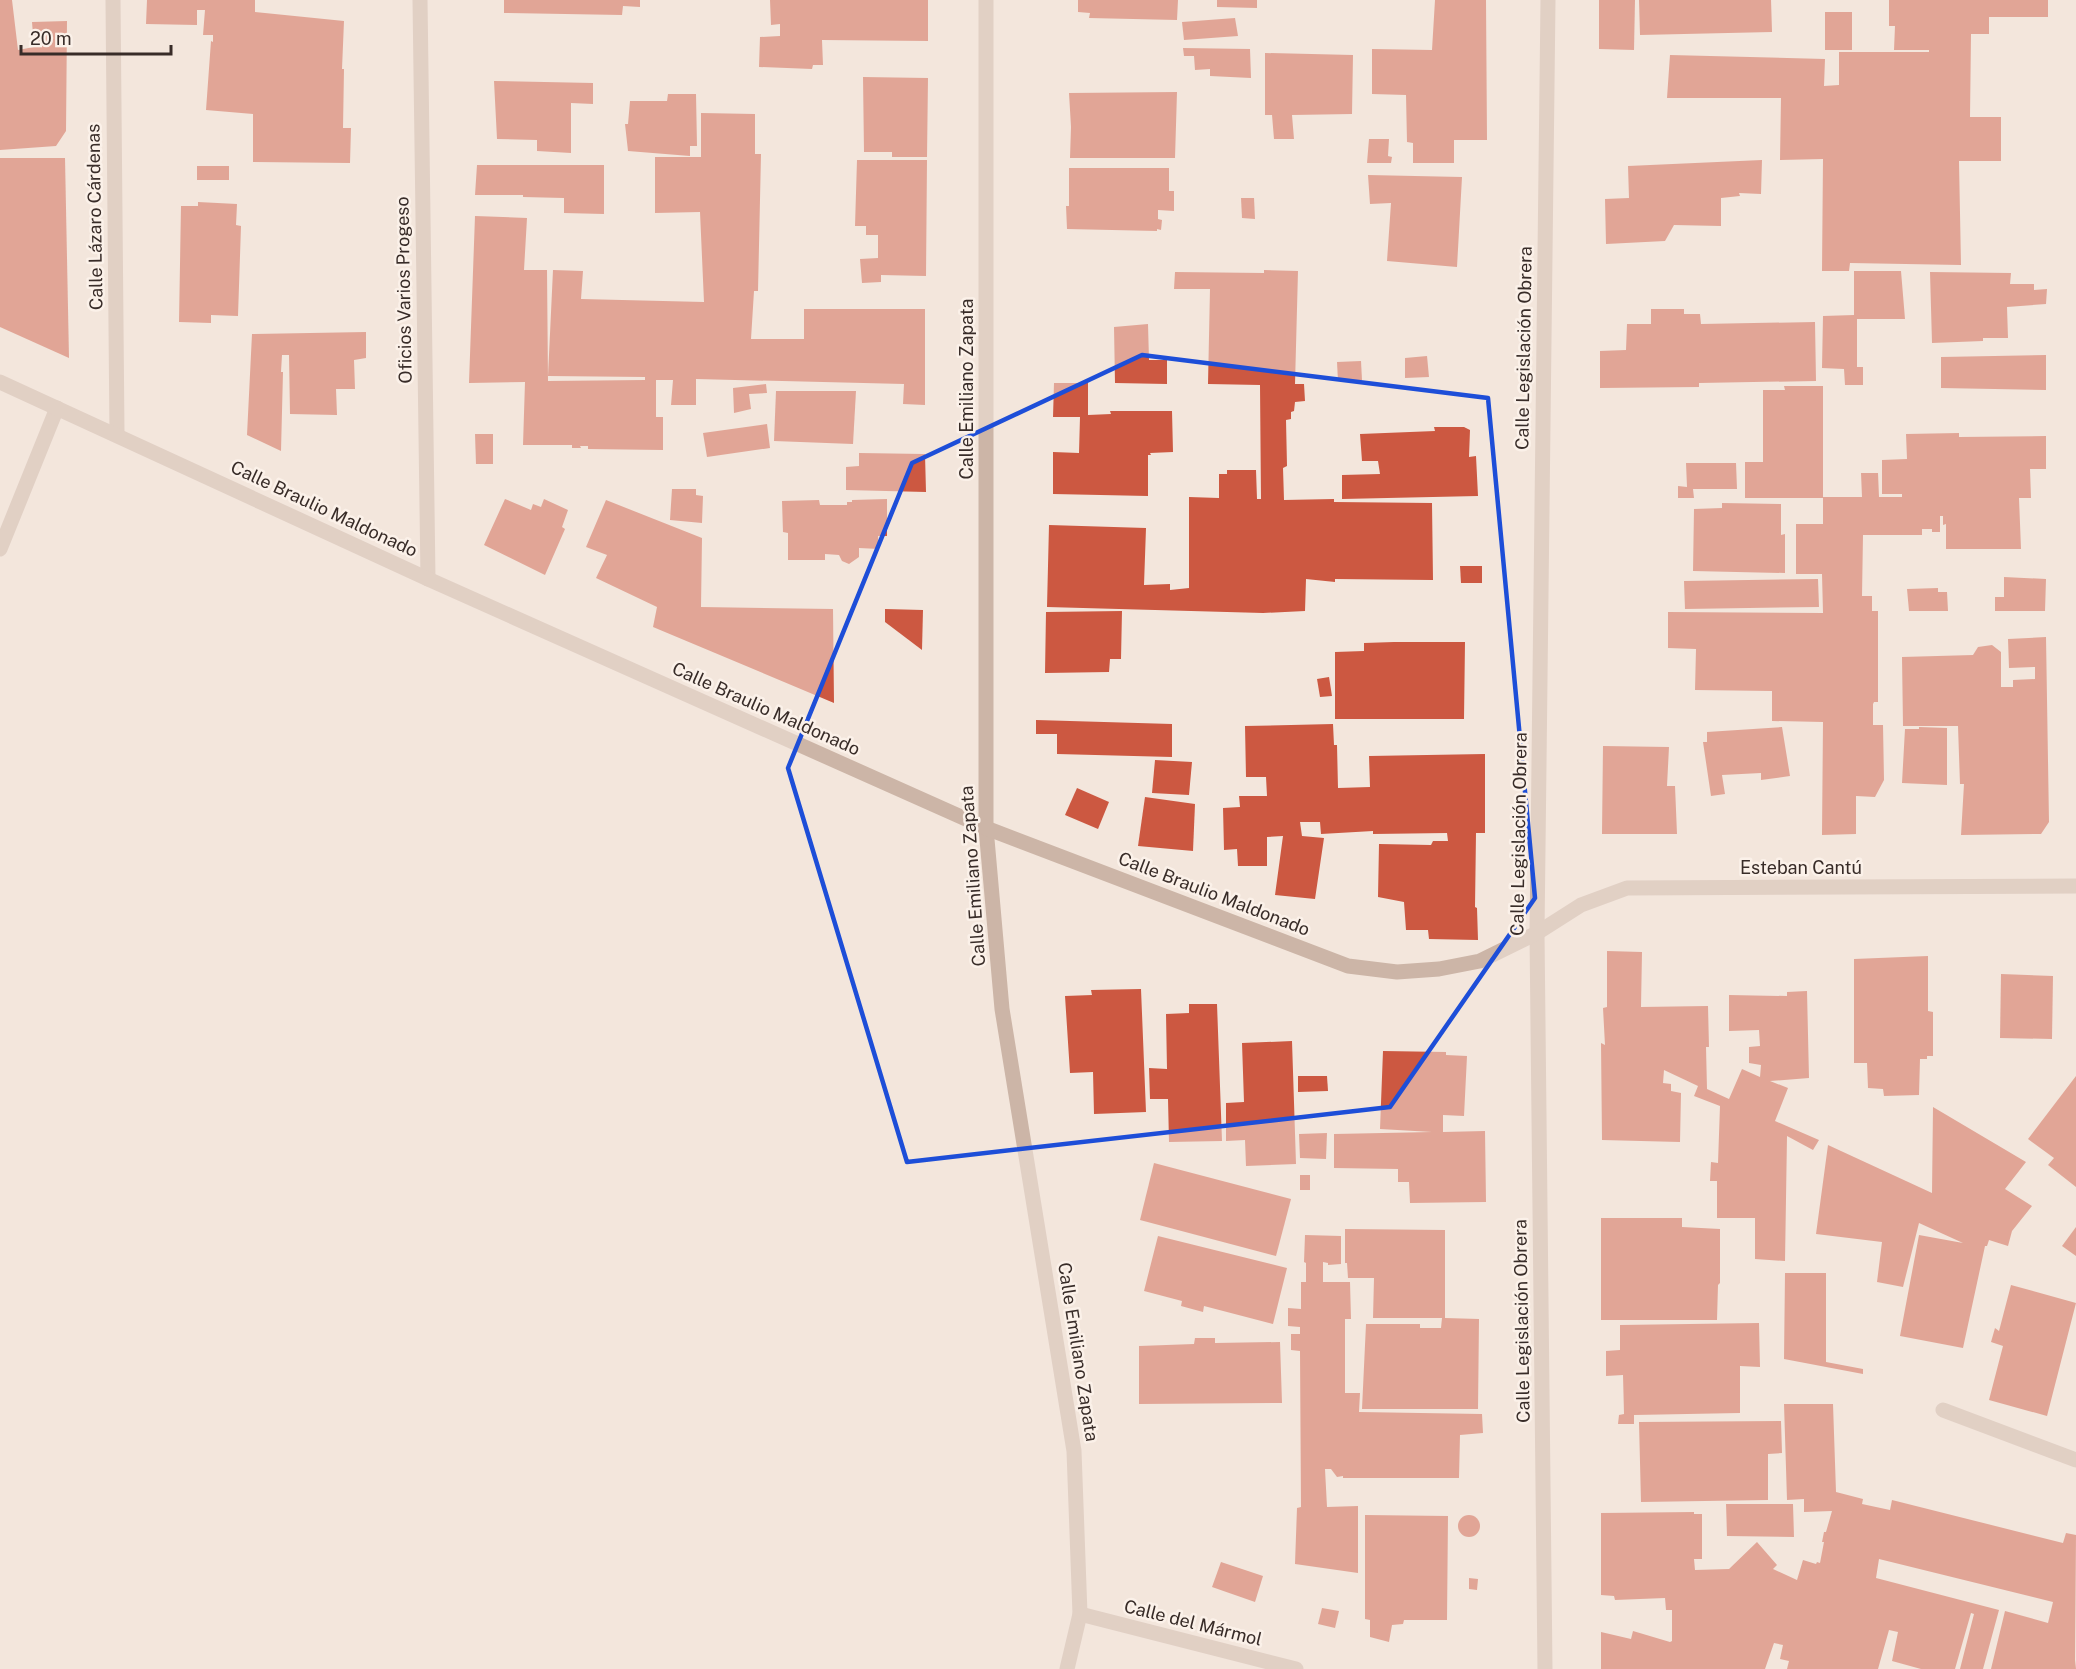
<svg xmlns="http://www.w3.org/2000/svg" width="2076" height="1669" font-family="'Public Sans',sans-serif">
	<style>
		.building { fill: #cc5841 }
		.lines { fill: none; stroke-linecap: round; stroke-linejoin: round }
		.minor { stroke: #ccb5a7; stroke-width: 15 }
		.tertiary { stroke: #ccb5a7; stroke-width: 15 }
		.marked { fill: none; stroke: #1d4ed8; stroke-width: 4.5; stroke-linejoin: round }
		.labels { text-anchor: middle; stroke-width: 5; stroke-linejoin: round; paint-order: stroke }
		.street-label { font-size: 18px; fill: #382c28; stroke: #fbf1e9 }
	</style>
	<rect width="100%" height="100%" fill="#f3e6dc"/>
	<g class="building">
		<path d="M0 0H12L18 50 34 47 32 22 67 21 66 131 56 146 0 150Z"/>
		<path d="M147 0H255V12L344 21 342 69H344L343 128H351L350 163 253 162V114L206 110 211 41 213 42V35H203L205 10H197V25L146 24Z"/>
		<path d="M504 0H640V7L623 6 622 15 504 13Z"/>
		<path d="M770 0H928V41L822 40 823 65H813L812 69 759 67 760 37 780 36V24L771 25Z"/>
		<path d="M1078 0H1178L1177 20 1089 18 1090 13 1078 12Z"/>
		<path d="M1217 0H1257V8L1217 7Z"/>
		<path d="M1435 0H1486L1487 140H1454V163H1413V143L1407 142 1406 95 1372 94V49L1432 50Z"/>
		<path d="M1599 0H1635L1634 50 1599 49Z"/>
		<path d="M1639 0H1771L1772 32 1640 35Z"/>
		<path d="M1889 0H2048V17H1989V34H1971L1970 117H2001V161H1959L1961 265 1850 263 1849 271H1822L1823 159 1780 160 1781 98H1667L1670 55 1825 59 1824 86 1839 85V52H1929V50H1894L1895 26H1889Z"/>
		<rect x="1825" y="12" width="27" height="38"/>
		<path d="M1235 18 1238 36 1184 40 1182 22Z"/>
		<path d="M1183 48 1250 49 1251 78 1210 76V69L1195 70 1194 56H1184Z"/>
		<path d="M1265 53 1353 55 1352 114 1292 115 1294 139H1274L1272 115H1265Z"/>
		<path d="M863 77 928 78 927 157H892V152H864Z"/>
		<path d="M494 81 593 83V104L571 103V153L537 151V140L497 139Z"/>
		<path d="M1177 92 1175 158H1070L1071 127 1069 93Z"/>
		<path d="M668 94H696L697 146H690V156L628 151 625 124H628L630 101H667Z"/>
		<path d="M701 113 755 114V154H761L758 291H754L751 339H804V309H925V405L903 404 904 384 696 379V405H671L673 380H656V417H663V450L588 449V446H580L581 448H572V445H523L525 382 469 383 475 216 527 218 524 270H547L548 381 645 380V377L548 376 553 270 583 271 581 299 704 302 700 212 655 213V157H701Z"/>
		<path d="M1369 139H1389L1388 156 1392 157 1391 163H1367Z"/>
		<path d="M0 158H65L69 358 0 327Z"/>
		<path d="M857 160H927L926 276 881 275V282L862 283 860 259 878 258V235H866V226H855Z"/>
		<path d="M1762 160 1761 194 1739 193 1740 196 1721 198V226L1674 225 1665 241 1606 244 1605 199 1629 198 1628 166Z"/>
		<path d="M477 165H604V214L564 213V198L523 197V195H475Z"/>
		<rect x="197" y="166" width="32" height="14"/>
		<path d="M1069 168H1169V191H1174V211L1158 210V219L1162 220 1161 230 1157 229V231L1067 229 1066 206H1069Z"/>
		<path d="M1368 175 1462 177 1457 267 1387 261 1391 203 1370 204Z"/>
		<path d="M1241 198H1254L1255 219 1242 218Z"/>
		<path d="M198 202 237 204 236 225 241 226 238 316 211 315V323L179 322 181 206H198Z"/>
		<path d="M1264 270 1298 271 1295 384H1304L1305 401 1295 402 1294 411 1291 412V419L1286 420 1287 466 1283 468 1284 500 1334 499V502L1432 503 1433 580 1335 579V582L1306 579 1305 611 1263 613 1047 607 1049 525 1146 528 1144 585 1170 584V590L1189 588V497L1219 498V474H1227V470H1256L1257 499H1261L1260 385 1208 384 1210 289H1174L1175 272 1264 273Z"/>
		<path d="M1854 271H1901L1905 319H1857V367H1863V385H1845L1844 369 1822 368 1823 316 1854 315Z"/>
		<path d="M1930 272 2011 273 2010 284H2034V290L2047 289 2046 304 2007 307 2008 338H1983V341L1932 343Z"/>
		<path d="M1651 309H1684V314H1700L1701 324 1815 322 1816 381 1699 383V387L1600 388V351L1626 350 1627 324H1651Z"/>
		<path d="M1148 324 1149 360H1167V384L1115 383 1114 327Z"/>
		<path d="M366 332V358L354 360 355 389H336L337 415 290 414 289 355H282L281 372H283L281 451 247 435 252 334Z"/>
		<path d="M2046 355V390L1941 388V357Z"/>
		<path d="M1427 356 1429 377 1405 378V358Z"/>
		<path d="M1361 361 1362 380 1338 381 1337 362Z"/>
		<path d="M1054 383H1088V415L1111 414 1110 411H1172L1173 452 1150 453 1151 455H1148V496L1053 494V452L1079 453 1080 417H1053Z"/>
		<path d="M766 384 767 393 749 394 751 409 734 413 733 388Z"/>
		<path d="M1784 386H1823V498H1745V462H1763V390H1785Z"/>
		<path d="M776 391H856L853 444 774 441Z"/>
		<path d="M767 424 770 448 707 457 703 433Z"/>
		<path d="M1434 427H1464L1470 430 1469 457 1476 456 1478 496 1342 499V475L1380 474 1378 461H1362L1360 434 1435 431Z"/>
		<path d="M1959 433V437L2046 436V469H2030L2031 498H2019L2021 549H1946V524L1943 525V516H1940V532H1932V529H1922V535H1863L1862 596H1872V611H1878V702H1874L1873 704V725H1883L1884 780 1875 797 1856 796V834L1822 835 1823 722 1772 721V691L1695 690 1696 649 1668 648V612L1823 613 1822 574H1796V524H1823V497H1862L1861 473H1878L1879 497H1902V494H1882V460L1907 459 1906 434Z"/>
		<path d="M475 434H493V464H476Z"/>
		<path d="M859 453 925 454 926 492 846 490V467L859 466Z"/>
		<path d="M1686 463H1736L1737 489H1693L1694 498H1678V486L1687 487Z"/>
		<path d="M672 489H696V495L703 496 702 523 670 520Z"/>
		<path d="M505 499 531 510 533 504 541 507 544 499 568 510 562 527 565 529 545 575 484 545Z"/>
		<path d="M887 499V536H878L879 549 859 548V557L849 564 842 561 839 555 825 554V560H788V533L783 532 782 501 819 500 820 505H847V502H852V500Z"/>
		<path d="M606 500 702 538 701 607 833 609 834 703 653 627 657 607 596 578 607 555 586 547Z"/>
		<path d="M1722 503 1781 504V535L1785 534V573L1693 571 1694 509 1722 508Z"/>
		<path d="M1460 566H1482V583H1461Z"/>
		<path d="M2004 577 2046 579 2045 611H1995V597H2004Z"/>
		<path d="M1818 579 1819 607 1685 609 1684 581Z"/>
		<path d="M1938 588V592H1947L1948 611H1909L1907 589Z"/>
		<path d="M885 609 923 610 922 650 885 622Z"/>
		<path d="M1122 611 1121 659H1110L1109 672 1045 673 1046 612Z"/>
		<path d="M2046 637 2049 822 2041 834 1961 835 1964 784H1960L1958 726H1903L1902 657 1973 655 1978 647 1992 645 2001 652V687H2013V680L2035 679V667L2009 668 2008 639Z"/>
		<path d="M1394 642H1465L1464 719H1335V652L1364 651V643Z"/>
		<path d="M1329 677 1332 696 1320 697 1317 679Z"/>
		<path d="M1036 720 1172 724V757L1057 754V734H1036Z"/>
		<path d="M1333 724 1334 745H1337L1338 788 1370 787 1369 756 1485 754V833H1476L1475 907 1477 908 1478 940 1429 939 1428 930H1406L1404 902 1378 897 1379 844 1431 845 1433 841H1448L1447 833 1373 834V831L1321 834 1320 822H1300L1302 836 1324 838 1315 899 1275 895 1283 836 1267 837V866H1238L1237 849 1224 850 1223 808 1240 807 1239 796H1267L1266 777H1246L1245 726Z"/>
		<path d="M1782 727 1790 776 1761 780V773L1722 775 1725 794 1711 796 1703 742H1707V732Z"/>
		<path d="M1919 727 1947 728V785L1902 783 1905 729H1919Z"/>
		<path d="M1603 746 1669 747 1667 786H1675L1677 834H1602Z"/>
		<path d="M1155 760 1192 762 1189 795 1152 793Z"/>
		<path d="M1077 788 1109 802 1098 829 1065 815Z"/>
		<path d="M1145 797 1195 804 1193 851 1138 846Z"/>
		<path d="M1607 951 1642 952 1641 1007 1708 1006 1709 1047H1706L1707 1089 1729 1099 1742 1069 1760 1077 1761 1065 1749 1063V1047L1760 1046 1759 1030 1729 1031V995L1787 996V992L1807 991 1809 1078 1770 1081 1788 1088 1775 1121 1819 1140 1813 1150 1787 1136 1785 1261 1755 1259V1218H1717V1181H1710L1711 1162 1718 1163 1720 1106 1694 1096 1698 1086 1664 1070 1663 1083 1671 1084V1091L1681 1093 1680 1142 1602 1140 1601 1043 1605 1045 1603 1008 1607 1007Z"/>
		<path d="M1928 956V1011L1933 1012V1056H1927V1059H1920L1919 1095 1884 1096 1883 1089 1868 1088 1867 1063H1854V959Z"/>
		<path d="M2001 974 2053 976 2052 1039 2000 1038Z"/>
		<path d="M1141 989 1146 1112 1094 1114 1093 1072 1070 1073 1065 996 1092 995 1091 990Z"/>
		<path d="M1189 1004H1217L1222 1141 1169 1142 1168 1099H1150L1149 1068 1167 1069 1166 1014 1189 1013Z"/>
		<path d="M1292 1041 1296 1164 1246 1166 1245 1140 1226 1141V1103L1244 1102 1242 1043Z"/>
		<path d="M1383 1051 1446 1052V1055L1467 1056 1464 1116 1443 1115V1132L1485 1131 1486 1202 1410 1203 1409 1182H1398V1169L1334 1168V1134L1432 1132 1380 1129Z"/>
		<path d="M1298 1076H1327L1328 1091 1298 1092Z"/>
		<path d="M2076 1076V1187L2048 1165 2054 1158 2028 1139Z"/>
		<path d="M1933 1107 2026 1162 2005 1189 2032 1206 2012 1231 2008 1246 1989 1240 1987 1246H1985L1963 1348 1900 1336 1919 1235 1963 1243 1919 1223 1903 1287 1877 1282 1882 1242 1816 1234 1828 1145 1932 1193Z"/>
		<path d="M1327 1133 1326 1159 1300 1158 1299 1134Z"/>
		<path d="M1154 1163 1291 1199 1276 1256 1140 1220Z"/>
		<rect x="1300" y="1175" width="10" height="15"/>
		<path d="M1601 1218H1682V1227L1720 1229V1283L1718 1285 1717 1320H1601Z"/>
		<path d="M2076 1227V1256L2062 1246Z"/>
		<path d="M1345 1229 1445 1230V1318L1479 1319 1478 1409H1362L1366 1324H1420V1328H1441L1442 1318H1373L1374 1278H1348L1347 1263H1345Z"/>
		<path d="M1305 1235 1341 1236V1264L1328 1265V1263L1323 1262V1282H1350L1351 1319H1345V1393H1360L1359 1412 1482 1414 1483 1433 1460 1435 1459 1478H1343V1476L1337 1477 1331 1469H1325L1327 1507 1358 1506V1573L1295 1564 1297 1508 1301 1507 1300 1351 1291 1350V1334H1300V1327L1288 1326V1308L1301 1309V1282H1306V1263L1304 1262Z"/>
		<path d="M1158 1236 1287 1268 1273 1324 1204 1306 1203 1312 1181 1306 1182 1301 1144 1291Z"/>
		<path d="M1785 1273H1826V1362L1863 1369V1374L1784 1359Z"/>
		<path d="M2011 1285 2076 1303 2047 1416 1989 1400 2003 1346 1991 1342 1995 1328 1999 1331Z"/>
		<path d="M1759 1323 1760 1367 1740 1366V1413L1634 1415V1424H1618L1619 1415 1624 1414 1623 1375 1606 1376V1351L1620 1350V1325Z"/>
		<path d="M1195 1338H1215V1343L1280 1342 1282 1403 1139 1404V1346L1194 1344Z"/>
		<path d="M1784 1404H1833L1836 1492 1863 1499 1862 1504 1890 1510 1892 1500 2063 1543 2066 1533 2076 1535 2075 1660 2076 1669H1991L2005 1611 2048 1623 2053 1602 1879 1559 1876 1578 1999 1610 1983 1669H1960L1974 1614 1971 1613 1955 1669H1921L1892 1661 1898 1632 1889 1630 1878 1669H1787L1789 1661 1780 1659 1783 1645 1774 1643 1765 1669H1601V1632L1631 1639 1633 1631 1670 1642 1672 1641V1610H1666L1665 1598 1615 1600 1614 1596 1601 1595V1513L1694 1512V1514H1702V1559H1694L1695 1570 1729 1569 1757 1542 1777 1565 1773 1569 1797 1580 1803 1560 1816 1564 1817 1562 1820 1563 1824 1542H1822L1824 1532H1826L1832 1511 1804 1512V1499L1787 1500Z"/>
		<path d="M1781 1421 1782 1453 1768 1454V1500L1641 1502 1639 1422Z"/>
		<path d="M1726 1504H1793L1794 1537 1727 1536Z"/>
		<path d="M1365 1515 1448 1516 1447 1620H1404L1403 1624 1392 1625 1389 1642 1370 1637V1620L1365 1619Z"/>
		<circle cx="1469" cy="1526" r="11"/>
		<path d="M1221 1562 1263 1576 1255 1602 1212 1587Z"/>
		<path d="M1469 1578 1478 1579 1477 1590 1469 1589Z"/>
		<path d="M1322 1608 1339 1611 1335 1628 1318 1624Z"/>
	</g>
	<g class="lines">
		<g class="minor">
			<path d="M113 0 117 434"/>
			<path d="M420 0 428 579"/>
			<path d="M986 0V828L1002 1009 1074 1451 1080 1614 1067 1669"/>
			<path d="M0 549 57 408"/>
			<path d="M1943 1410 2076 1460"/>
			<path d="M1080 1614 1296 1669"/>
			<path d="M1545 1669 1537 933 1548 0"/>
		</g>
		<path class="tertiary" d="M0 382 428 579 986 828 1348 966 1397 972 1439 969 1480 961 1537 933 1581 905 1627 888 2076 886"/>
	</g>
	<path d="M0 0H2076V1669H0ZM1142 355 1488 398 1535 898 1390 1107 907 1162 788 768 912 463Z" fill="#f3e6dc" fill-opacity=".55" fill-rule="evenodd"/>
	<path class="marked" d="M1142 355 1488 398 1535 898 1390 1107 907 1162 788 768 912 463Z"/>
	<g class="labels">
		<g class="street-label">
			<text transform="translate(95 217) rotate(-91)" y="6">Calle Lázaro Cárdenas</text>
			<text transform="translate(404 290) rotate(-91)" y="6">Oficios Varios Progeso</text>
			<text transform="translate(1524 348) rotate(-89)" y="6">Calle Legislación Obrera</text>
			<text transform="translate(967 389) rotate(-90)" y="6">Calle Emiliano Zapata</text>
			<text transform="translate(324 509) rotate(25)" y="6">Calle Braulio Maldonado</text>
			<text transform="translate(766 709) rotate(24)" y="6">Calle Braulio Maldonado</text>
			<text transform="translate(1519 834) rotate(-89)" y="6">Calle Legislación Obrera</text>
			<text x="1801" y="874">Esteban Cantú</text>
			<text transform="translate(973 876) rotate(-94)" y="6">Calle Emiliano Zapata</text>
			<text transform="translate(1214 894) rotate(21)" y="6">Calle Braulio Maldonado</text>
			<text transform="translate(1522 1321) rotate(-91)" y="6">Calle Legislación Obrera</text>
			<text transform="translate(1078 1352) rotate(81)" y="6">Calle Emiliano Zapata</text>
			<text transform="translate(1193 1623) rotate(14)" y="6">Calle del Mármol</text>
		</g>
	</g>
	<path d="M21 45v9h150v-9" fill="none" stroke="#382c28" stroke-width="3"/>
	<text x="30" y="45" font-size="18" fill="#382c28" stroke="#fbf1e9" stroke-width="4.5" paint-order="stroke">20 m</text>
</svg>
